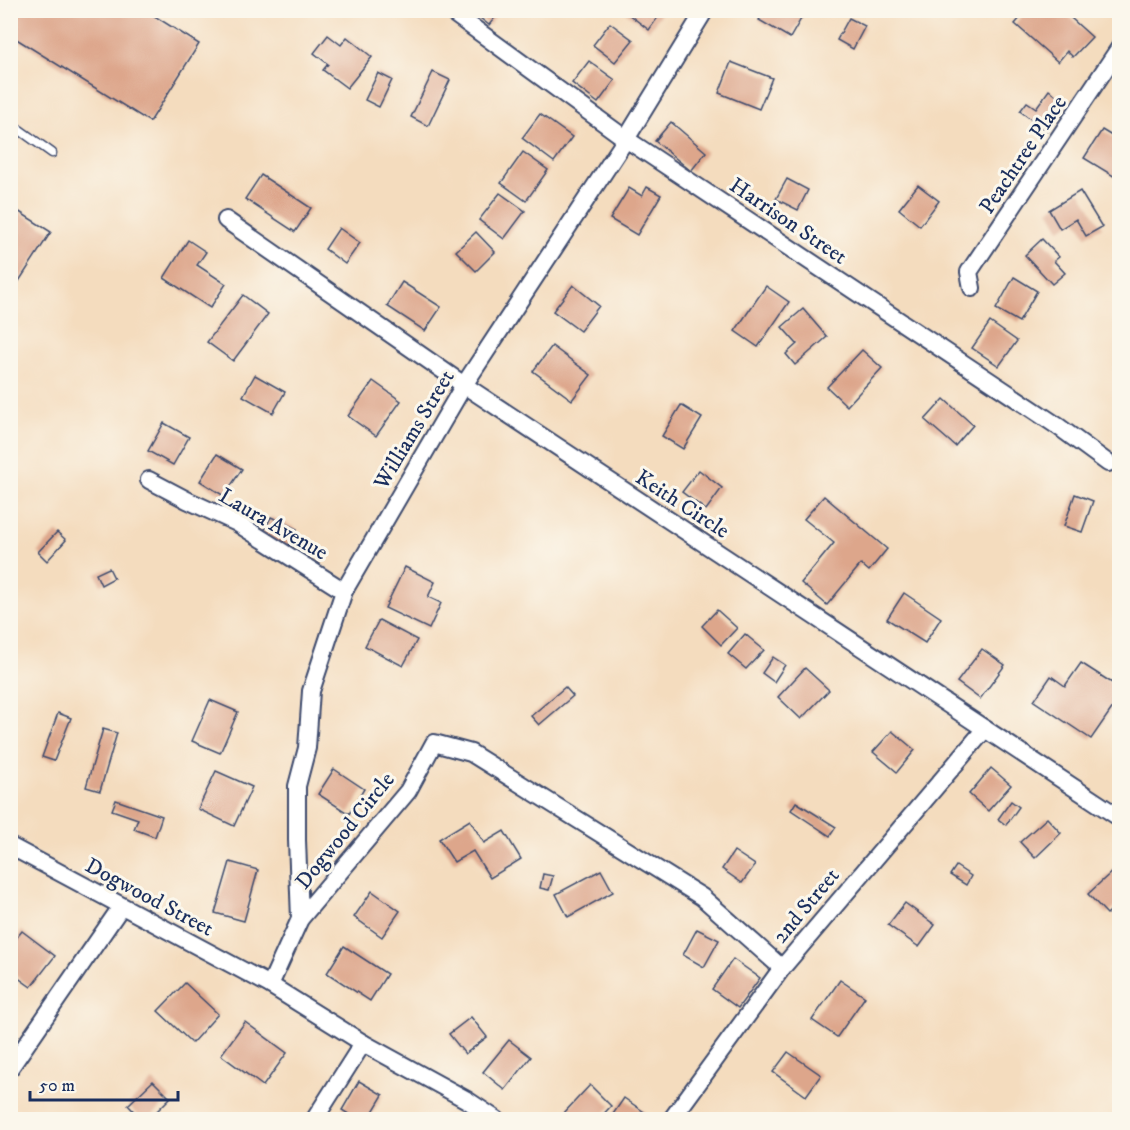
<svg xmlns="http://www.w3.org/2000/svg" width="1130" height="1130" font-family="'IM FELL DW Pica',serif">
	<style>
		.building { fill: #dda68b }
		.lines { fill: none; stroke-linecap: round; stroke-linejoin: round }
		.service-casing { stroke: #3c496c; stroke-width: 11 }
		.minor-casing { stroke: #3c496c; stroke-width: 20 }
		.service { stroke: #fff; stroke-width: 8 }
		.minor { stroke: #fff; stroke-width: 16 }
		.labels { text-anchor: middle; stroke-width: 6; stroke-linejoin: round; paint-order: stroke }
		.street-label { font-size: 22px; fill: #1b2f5e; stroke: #fbf7ec }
	</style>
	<rect width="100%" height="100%" fill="#fbf7ec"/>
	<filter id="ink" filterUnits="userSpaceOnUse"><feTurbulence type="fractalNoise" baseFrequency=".0167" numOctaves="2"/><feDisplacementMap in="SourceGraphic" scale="12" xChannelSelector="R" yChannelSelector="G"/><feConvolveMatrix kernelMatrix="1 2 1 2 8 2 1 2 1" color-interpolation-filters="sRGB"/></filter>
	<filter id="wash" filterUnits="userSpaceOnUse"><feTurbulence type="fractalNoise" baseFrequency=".008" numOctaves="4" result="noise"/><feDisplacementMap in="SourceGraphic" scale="24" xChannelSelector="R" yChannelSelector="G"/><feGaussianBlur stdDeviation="1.35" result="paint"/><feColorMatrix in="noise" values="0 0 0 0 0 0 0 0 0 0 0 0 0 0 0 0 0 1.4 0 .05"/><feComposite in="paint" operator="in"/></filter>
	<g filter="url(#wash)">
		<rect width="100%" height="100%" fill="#f4dcbe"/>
		<g id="blocks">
			<g class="building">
				<path d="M17 10H145L199 44 150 122 10 35V21Z"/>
				<path d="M470 10H501L489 25Z"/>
				<path d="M623 10H663L649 30Z"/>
				<path d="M765 10H806L790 38 759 20Z"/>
				<path d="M1027 10H1062L1092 37 1073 57 1067 51 1058 62 1015 24Z"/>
				<path d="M849 18 865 26 853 49 837 40Z"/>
				<path d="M610 23 633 40 615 62 593 45Z"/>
				<path d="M328 35 341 45 347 37 372 57 347 88 323 70 328 64 314 53Z"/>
				<path d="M589 61 615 80 598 103 572 83Z"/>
				<path d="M731 62 772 78 759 109 719 93Z"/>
				<path d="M433 72 450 80 428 126 411 117Z"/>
				<path d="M378 73 392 80 379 107 365 100Z"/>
				<path d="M1049 90 1067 104 1047 131 1020 111 1027 102 1036 108Z"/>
				<path d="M540 114 572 137 554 162 522 138Z"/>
				<path d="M671 122 706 152 691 171 655 141Z"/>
				<path d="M1102 130 1120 141V180L1084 158Z"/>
				<path d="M523 152 548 170 526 201 501 183Z"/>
				<path d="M261 175 311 208 295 232 245 199Z"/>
				<path d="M787 179 808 190 798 210 776 199Z"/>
				<path d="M918 185 939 201 920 226 899 209Z"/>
				<path d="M647 187 661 195 637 235 610 219 629 188 642 196Z"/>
				<path d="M1080 191 1102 227 1086 236 1076 219 1060 229 1049 210Z"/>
				<path d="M500 193 525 211 504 239 479 220Z"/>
				<path d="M10 206 51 232 10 295Z"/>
				<path d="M339 228 360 243 345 264 325 249Z"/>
				<path d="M476 232 495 252 476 271 456 251Z"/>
				<path d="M1042 239 1059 257 1054 261 1065 273 1052 284 1025 255Z"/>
				<path d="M188 240 206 252 197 265 226 284 210 308 164 278Z"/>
				<path d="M1014 277 1037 291 1019 322 996 309Z"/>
				<path d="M402 282 441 307 425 331 387 306Z"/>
				<path d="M573 285 599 306 580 331 553 311Z"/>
				<path d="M766 286 789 302 758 347 735 331Z"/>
				<path d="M243 295 268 314 233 361 207 342Z"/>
				<path d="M803 309 827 337 795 365 786 354 797 344 782 327Z"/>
				<path d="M990 322 1017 341 999 366 972 348Z"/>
				<path d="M552 346 591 375 572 400 533 371Z"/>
				<path d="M862 350 882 368 847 406 827 387Z"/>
				<path d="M255 375 285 392 273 413 243 396Z"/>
				<path d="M373 381 401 401 376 436 348 416Z"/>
				<path d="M944 399 973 425 955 446 925 420Z"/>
				<path d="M681 405 702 418 683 449 662 436Z"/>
				<path d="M164 423 189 437 173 465 148 451Z"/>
				<path d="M217 454 242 469 224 496 200 481Z"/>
				<path d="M699 470 722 488 706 510 682 492Z"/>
				<path d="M1075 494 1093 501 1082 532 1064 526Z"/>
				<path d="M824 496 887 549 869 571 861 564 827 605 801 583 834 543 804 519Z"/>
				<path d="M271 517 297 529 284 556 258 544Z"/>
				<path d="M57 532 66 540 47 561 38 552Z"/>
				<path d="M405 567 435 582 428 597 441 603 429 629 385 608Z"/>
				<path d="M109 568 114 578 101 585 96 574Z"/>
				<path d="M904 593 941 618 925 643 887 619Z"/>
				<path d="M717 610 737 628 721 645 702 626Z"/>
				<path d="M379 620 417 640 403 666 365 646Z"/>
				<path d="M745 634 764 650 746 669 728 654Z"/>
				<path d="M982 649 1005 665 980 699 957 682Z"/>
				<path d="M773 657 785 665 774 682 762 673Z"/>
				<path d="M1081 663 1120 688V697L1091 739 1034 701 1051 676 1065 686Z"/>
				<path d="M805 668 829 690 801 719 778 697Z"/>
				<path d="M565 687 573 696 539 725 531 716Z"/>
				<path d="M210 700 238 712 220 753 192 741Z"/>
				<path d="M58 713 71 718 54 761 42 757Z"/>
				<path d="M103 729 117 733 100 791 86 787Z"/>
				<path d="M892 731 915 750 897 772 873 752Z"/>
				<path d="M991 768 1011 785 988 811 969 794Z"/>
				<path d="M334 769 364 789 349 814 318 794Z"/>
				<path d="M216 771 252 787 234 826 198 809Z"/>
				<path d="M116 800 162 816 155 837 134 829 138 819 112 810Z"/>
				<path d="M1011 801 1019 807 1006 825 998 819Z"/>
				<path d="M796 802 836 827 830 836 791 810Z"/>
				<path d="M1047 818 1061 833 1035 858 1020 842Z"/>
				<path d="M470 820 484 843 504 831 521 859 490 878 473 851 454 862 439 839Z"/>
				<path d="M734 851 755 865 742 883 722 869Z"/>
				<path d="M230 862 258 870 244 921 215 913Z"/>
				<path d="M956 866 971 876 966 885 950 875Z"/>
				<path d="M1117 867 1120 870V902L1107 914 1088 894Z"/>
				<path d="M601 870 613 892 568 917 556 894Z"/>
				<path d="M543 874 553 876 549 890 540 888Z"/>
				<path d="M372 891 400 911 382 937 354 917Z"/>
				<path d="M905 903 935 925 919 947 888 925Z"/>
				<path d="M697 929 719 940 704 967 683 955Z"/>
				<path d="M22 931 55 956 31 987 10 972V946Z"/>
				<path d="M344 946 387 974 370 1001 327 973Z"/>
				<path d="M733 959 760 978 738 1008 712 989Z"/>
				<path d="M840 980 865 997 837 1037 812 1020Z"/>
				<path d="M185 983 218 1014 192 1043 158 1011Z"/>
				<path d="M471 1017 487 1037 465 1054 449 1034Z"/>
				<path d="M245 1022 287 1053 263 1086 221 1055Z"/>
				<path d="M509 1040 531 1057 505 1090 483 1072Z"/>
				<path d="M788 1052 821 1075 806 1096 773 1072Z"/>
				<path d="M153 1081 170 1098 148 1120H142L128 1105Z"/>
				<path d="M359 1081 383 1095 368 1120H358L342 1110Z"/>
				<path d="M590 1085 611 1106 598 1120H569L563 1114Z"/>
				<path d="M624 1098 647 1114 643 1120H609Z"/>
			</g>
		</g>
	</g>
	<g filter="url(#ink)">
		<use href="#blocks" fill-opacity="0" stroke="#3c496c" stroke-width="1.5"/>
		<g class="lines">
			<g class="service-casing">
				<path id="service" d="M10 123 52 153"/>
			</g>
			<g class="minor-casing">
				<g id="minor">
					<path d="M449 10 626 139 1059 427 1108 463"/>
					<path d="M226 220 464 385 1120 818"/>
					<path d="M972 288 969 272 1120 47"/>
					<path d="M149 480 187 500 237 523 344 591"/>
					<path d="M10 846 270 985 363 1043 467 1100 497 1120"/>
					<path d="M300 919 297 840V786L307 748 311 691 344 591 464 385 626 139 705 10"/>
					<path d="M270 985 300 919 408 791 434 743 471 753 702 897 782 968"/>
					<path d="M10 1068 121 907"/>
					<path d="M314 1120 363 1043"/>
					<path d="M671 1120 782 968 985 729"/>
				</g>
			</g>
			<use href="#service" class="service"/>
			<use href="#minor" class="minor"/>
		</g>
	</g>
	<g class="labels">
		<g class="street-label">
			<text transform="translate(1022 154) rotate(-56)" y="8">Peachtree Place</text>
			<text transform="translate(789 220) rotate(34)" y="8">Harrison Street</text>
			<text transform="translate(413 429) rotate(-59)" y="8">Williams Street</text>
			<text transform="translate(683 503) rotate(33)" y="8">Keith Circle</text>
			<text transform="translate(274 523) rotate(30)" y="8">Laura Avenue</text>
			<text transform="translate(344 830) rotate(-51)" y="8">Dogwood Circle</text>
			<text transform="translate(150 896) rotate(28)" y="8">Dogwood Street</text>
			<text transform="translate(805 905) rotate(-50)" y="8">2nd Street</text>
		</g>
	</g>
	<rect width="1130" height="1130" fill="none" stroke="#fbf7ec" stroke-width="36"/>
	<path d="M30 1091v9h148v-9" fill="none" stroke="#1b2f5e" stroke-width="3"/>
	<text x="39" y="1091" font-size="18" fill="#1b2f5e" stroke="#fbf7ec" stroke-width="4.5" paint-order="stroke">50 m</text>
</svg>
